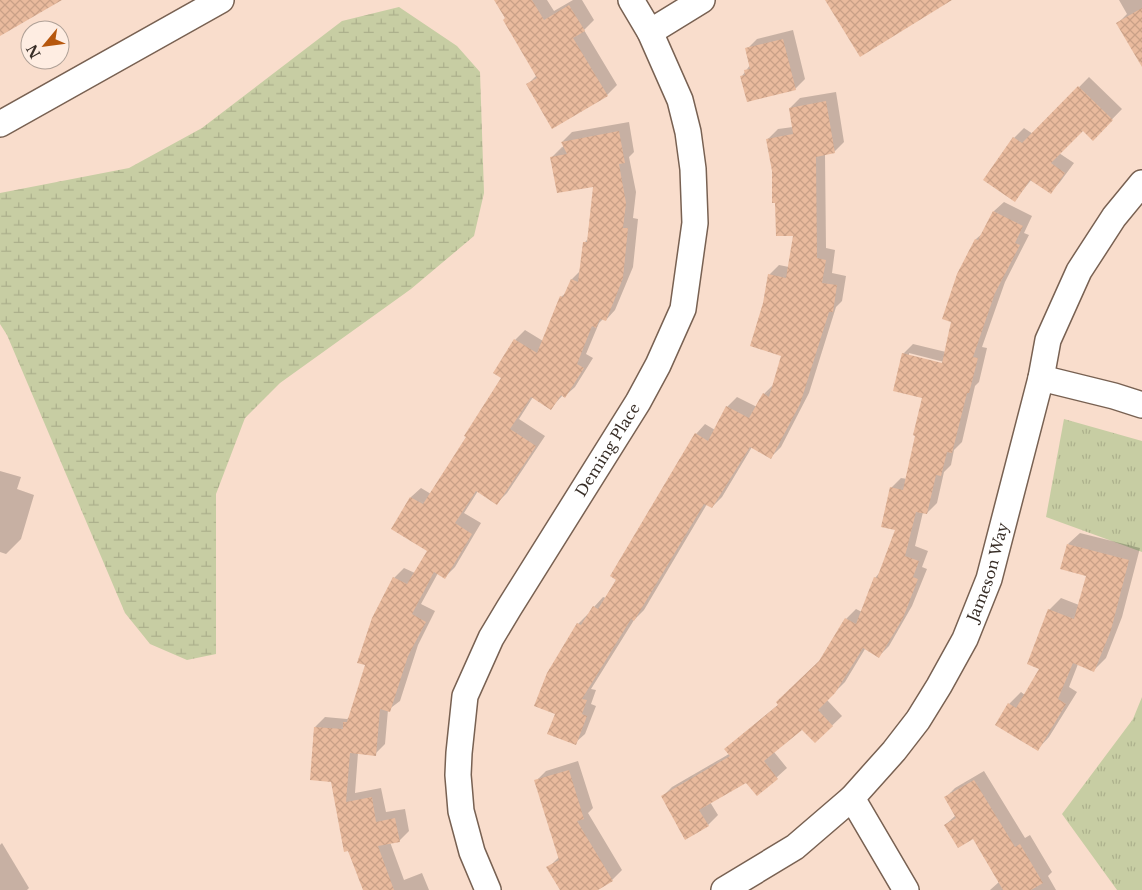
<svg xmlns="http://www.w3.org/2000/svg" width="1142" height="890" font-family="'Libre Baskerville',serif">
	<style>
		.grass { fill: url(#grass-tufts) }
		.wetland { fill: url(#wetland-marsh) }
		.shadow { fill: #0003; fill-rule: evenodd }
		.building { fill: url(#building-cross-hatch) }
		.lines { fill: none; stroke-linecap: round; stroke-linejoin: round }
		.street-casing { stroke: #786152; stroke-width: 28 }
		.street { stroke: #fff; stroke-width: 25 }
		.labels { text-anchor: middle; stroke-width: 4.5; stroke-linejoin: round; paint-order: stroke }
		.street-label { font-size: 15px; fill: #382e27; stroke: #feede2 }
	</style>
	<defs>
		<pattern id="grass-tufts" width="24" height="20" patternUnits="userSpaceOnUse" patternTransform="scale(1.25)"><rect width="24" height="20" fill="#c7cda3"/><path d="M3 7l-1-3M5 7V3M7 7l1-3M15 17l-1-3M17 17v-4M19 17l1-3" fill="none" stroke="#acb08c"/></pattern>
		<pattern id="wetland-marsh" width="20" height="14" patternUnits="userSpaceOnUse" patternTransform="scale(1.25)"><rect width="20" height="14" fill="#c7cda3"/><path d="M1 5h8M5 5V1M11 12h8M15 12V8" fill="none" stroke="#acb08c"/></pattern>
		<pattern id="building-cross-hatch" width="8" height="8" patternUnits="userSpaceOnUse" patternTransform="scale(1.25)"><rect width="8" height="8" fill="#e9ba9d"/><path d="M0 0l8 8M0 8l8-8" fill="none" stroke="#c9a087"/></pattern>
	</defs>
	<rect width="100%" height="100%" fill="#f9ddcc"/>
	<g class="grass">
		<path d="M1064 419 1142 441V552L1046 517Z"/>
		<path d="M1142 697V890H1117L1062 814 1133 719Z"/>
	</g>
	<path class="wetland" d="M399 7 457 46 480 72 484 193 474 236 411 289 280 383 245 418 216 494V654L187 660 150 644 125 613 7 335 0 324V193L129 168 202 128 342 21Z"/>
	<g class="shadow">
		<path d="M495 0H547L554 11 573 0H582L594 20 584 30 617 85 607 95 553 127 528 84 537 75Z"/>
		<path d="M1119 0H1142V65L1118 23 1127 14Z"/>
		<path d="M793 30 805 79 795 89 742 76 750 65 747 49 757 39Z"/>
		<path d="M1089 77 1122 109 1093 139 1083 129 1059 153 1074 163 1060 182 1051 192 1032 179 1015 200 985 179 1014 138 1024 128 1033 134Z"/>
		<path d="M836 92 844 142 834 152 825 154 826 248 835 250 832 273 846 276 842 301 836 307 809 393 781 447 771 457 752 447 722 497 712 507 707 504 644 610 634 620 591 689 596 690 591 704 596 706 585 734 575 743 557 713 578 624 588 614H589L594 607 603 597 606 598 696 434 705 424 715 430 727 407 737 397 757 407 764 394 774 384 783 355 764 303 769 275 779 265 789 267 794 235 773 171 768 139 778 129 793 127 790 108 800 98Z"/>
		<path d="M629 122 634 152 629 157 636 192 633 218 638 219 633 267 615 310 606 320 603 319 599 323 586 354 593 358 575 387 565 396 563 395 551 408 533 397 519 419 545 436 507 493 497 503 478 491 464 513 481 523 455 567 445 577 438 573 421 604 435 611 418 645 400 701 388 710 385 744 375 754 358 753 355 793 381 788 386 812 405 809 409 831 399 841 390 842 404 880 422 873 429 890H364L315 727 325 717 347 719 350 717 394 578 404 568 415 573 429 551 393 529 411 497 421 488 431 494 503 378 495 372 515 340 525 330 543 341 561 297 567 292 572 279 581 270 584 243 589 238 595 185 552 157 562 147 565 146 562 142 572 132Z"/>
		<path d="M1004 202 1032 216 1024 233 1029 235 1005 282 982 347 987 348 979 382 975 386 962 442 954 450 951 465 944 472 937 503 927 513 923 512 915 546 928 551 922 567 927 569 912 606 889 646 879 656 865 649 845 682 827 700 842 716 815 742 802 728 774 752 787 768 758 794 747 781 710 802 718 815 708 825 662 797 672 787 729 754 736 740 779 704 820 661 846 619 856 609 862 612 875 578 880 572 896 529 891 488 901 478 907 479 923 397 903 354 913 344 946 352 953 322 958 275 976 239 983 233 994 211ZM909 353 948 363V365L909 356Z"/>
		<path d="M0 471 21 477 17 489 34 495 21 539 6 554 0 552Z"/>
		<path d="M1080 533 1140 548 1122 617 1106 658 1094 670 1078 664 1069 687 1077 692 1049 737 1038 749 1009 704 1021 692 1025 695 1041 668 1049 610 1061 598 1079 605 1087 575 1068 544Z"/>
		<path d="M578 761 593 808 588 813 622 870 612 880 596 890H561L548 868 559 857 536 781 546 771Z"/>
		<path d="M984 771 1025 838 1030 835 1052 872 1048 876 1056 890H990L999 882 974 837 945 825 956 815 945 798 955 788Z"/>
		<path d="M2 843 29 888 27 890H0V845Z"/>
	</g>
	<g class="building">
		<path d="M0 0H62L0 36Z"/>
		<path d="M494 0H532L544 20 569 5 585 31 573 38 608 96 552 129 526 84 537 78 503 20 505 18Z"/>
		<path d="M825 0H952L860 57Z"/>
		<path d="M1142 8V67L1116 23Z"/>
		<path d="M783 39 796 90 747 102 740 76 745 75 744 70 750 69 745 48Z"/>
		<path d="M1078 86 1113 120 1093 141 1083 131 1051 163 1065 173 1051 194 1030 180 1015 202 983 180 1013 137 1022 143Z"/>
		<path d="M826 101 835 153 816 157 817 258 826 260 822 283 837 285 833 312H829L800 404 771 459 750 447 712 508 704 504 634 621 631 619 582 699 587 700 582 714 587 716 576 745 547 734 555 714 534 706 547 673 577 623 581 625 593 606 598 609 616 580 610 576 695 433 708 441 726 406 749 418 763 393 769 397 781 356 750 346 763 303 768 274 786 278 793 236H776L775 203H772V171L766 139 793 134 789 108Z"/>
		<path d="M619 131 625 163 619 164 626 203 623 228H628L623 278 606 321 600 319 596 328 592 326 577 364 584 368 565 398 561 395 551 410 531 397 510 429 536 446 497 505 476 491 455 523 472 534 445 579 434 572 412 614 426 622 408 656 390 712 380 709 376 756 350 753 346 802 372 797 376 822 395 818 400 842 378 846 394 890H363L348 851 344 852 331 782 310 780 314 727 343 729V722H347L365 665 357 663 372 618 393 577 407 584 427 551 391 529 410 497 423 504 466 437 464 436 501 378 493 373 514 339 537 353 560 296 563 297 571 279 578 282 583 242H587L593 187 557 193 550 157 567 154 561 142Z"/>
		<path d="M993 211 1023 226 1015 243 1020 245 995 293 973 357 978 358 969 393H967L952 453 947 452 941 476 936 475 927 514 916 512 905 556 919 561 913 577 918 579 903 618 879 658 863 648 835 693 818 710 833 726 815 743 802 730 764 761 778 779 757 796 746 783 699 810 709 826 685 840 661 796 730 756 724 749 778 705 776 702 819 661 845 618 856 624 874 577 877 578 895 530 881 527 890 487 903 490 915 436 913 435 922 398 893 391 902 353 942 363 951 322 942 319 957 274 975 239 978 240Z"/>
		<path d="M1067 544 1129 560 1111 630 1094 672 1073 663 1058 699 1066 704 1038 751 995 725 1008 703 1016 708 1039 669 1027 664 1048 609 1074 619 1086 576 1060 569Z"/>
		<path d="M569 770 584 819 577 821 613 881 598 890H560L546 867 559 860 534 780Z"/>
		<path d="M974 780 1015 847 1020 844 1043 883 1031 890H1003L973 839 958 848 944 825 956 818 944 797Z"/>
	</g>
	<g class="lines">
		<g class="street-casing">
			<g id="street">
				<path d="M650 32 702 0"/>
				<path d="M0 124 221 0"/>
				<path d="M1041 378 1114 396 1142 405"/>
				<path d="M852 798 906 890"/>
				<path id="s1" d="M488 890 472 852 461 811 458 775 459 753 465 696 491 638 509 608 638 402 658 365 683 309 695 223 693 169 688 132 680 100 650 32 631 0"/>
				<path id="s2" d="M724 890 795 847 852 798 894 751 918 720 939 686 965 639 989 579 1041 378 1048 340 1079 271 1114 217 1142 183"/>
			</g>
		</g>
		<use href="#street" class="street"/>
	</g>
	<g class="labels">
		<g class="street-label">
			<text dy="5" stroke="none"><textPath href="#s1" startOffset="484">Deming Place</textPath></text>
			<text dy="5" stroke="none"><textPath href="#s2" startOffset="425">Jameson Way</textPath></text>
		</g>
	</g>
	<g transform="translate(45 45) rotate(241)"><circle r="24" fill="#feede2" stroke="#afa197"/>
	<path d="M0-4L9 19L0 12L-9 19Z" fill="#b6570d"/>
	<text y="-8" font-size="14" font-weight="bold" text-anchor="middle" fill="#382e27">N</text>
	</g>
</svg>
